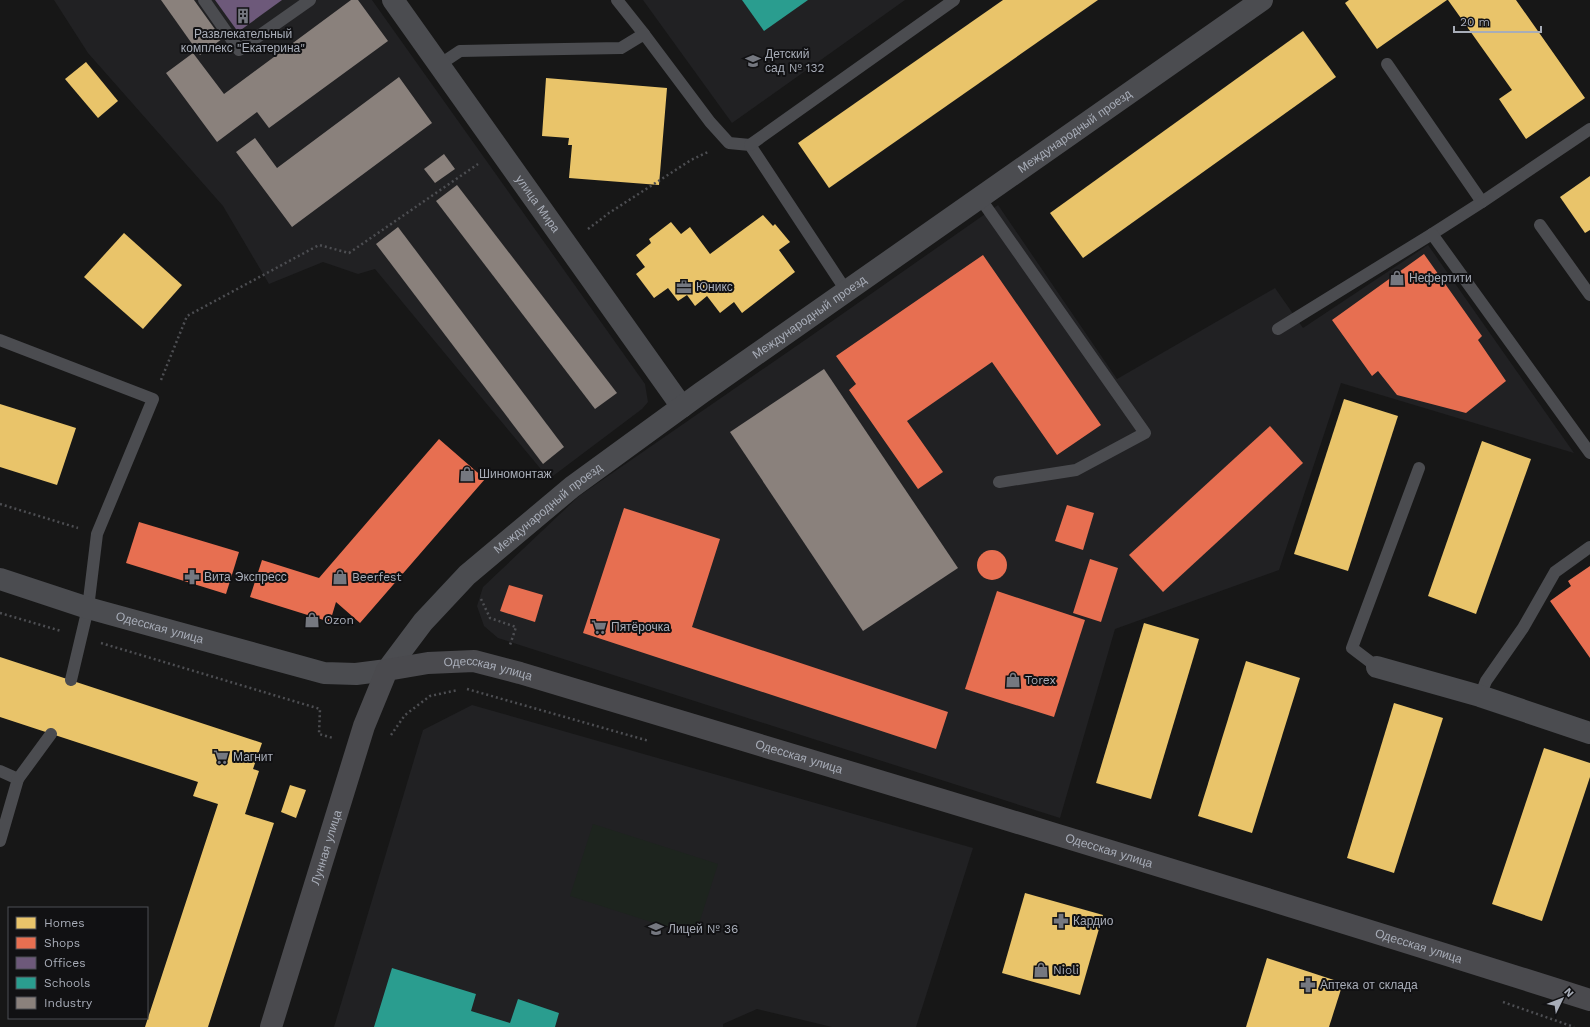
<svg xmlns="http://www.w3.org/2000/svg" width="1590" height="1027" font-family="'Work Sans',sans-serif">
	<style>
		.built { fill: #212123 }
		.green { fill: #1d241e }
		.homes { fill: #e9c46a }
		.shops { fill: #e76f51 }
		.offices { fill: #6d597a }
		.schools { fill: #2a9d8f }
		.industry { fill: #8a817c }
		.lines { fill: none; stroke-linecap: round; stroke-linejoin: round }
		.path { stroke: #4d4e52; stroke-width: 2.5; stroke-dasharray: 2 3; stroke-linecap: butt }
		.lane { stroke: #4b4c50; stroke-width: 12 }
		.street { stroke: #4b4c50; stroke-width: 22 }
		.secondary { stroke: #4a4a4e; stroke-width: 22 }
		.labels { text-anchor: middle; stroke-width: 4; stroke-linejoin: round; paint-order: stroke }
		.poi-label { font-size: 12px; fill: #a8adb8; stroke: #111113; text-anchor: start }
		.street-label { font-size: 12px; fill: #a8adb8; stroke: #111113 }
	</style>
	<rect width="100%" height="100%" fill="#171717"/>
	<g class="built">
		<path d="M54 0H372L645 384 648 402 642 409 549 479 375 269 358 274 323 262 269 284 223 206 88 53Z"/>
		<path d="M643 0H905L732 123Z"/>
		<path d="M998 205 1117 379 1275 288 1303 328 1428 245 1574 453 1341 383 1279 570 1115 629 1060 818 498 638 484 626 477 606 483 587 579 496 808 338Z"/>
		<path d="M472 705 973 848 916 1027H832L757 1009 723 1024V1027H334L423 730Z"/>
	</g>
	<path class="green" d="M593 824 718 864 695 936 570 896Z"/>
	<g class="homes">
		<path d="M1003 0H1098L829 188 798 143Z"/>
		<path d="M1349 0H1447L1377 49 1345 3Z"/>
		<path d="M1448 0H1516L1585 98 1526 139 1499 99 1512 90Z"/>
		<path d="M1303 31 1336 77 1083 258 1050 213Z"/>
		<path d="M86 62 118 101 98 118 65 79Z"/>
		<path d="M546 78 667 88 659 185 569 178 572 145H568L569 138 542 136Z"/>
		<path d="M1590 176V230L1585 233 1560 197Z"/>
		<path d="M763 215 773 226 775 224 790 242 779 250 795 272 742 313 734 302 720 313 707 296 695 306 687 295 678 301 668 288 654 298 636 274 645 267 636 255 651 243 649 239 671 222 681 234 690 227 710 254Z"/>
		<path d="M124 233 182 285 143 329 84 277Z"/>
		<path d="M1344 399 1398 416 1348 571 1294 554Z"/>
		<path d="M0 404 76 428 57 485 0 467Z"/>
		<path d="M1482 441 1531 459 1476 614 1428 596Z"/>
		<path d="M1144 623 1199 639 1151 799 1096 783Z"/>
		<path d="M0 657 262 743 253 769 259 771 245 814 274 823 208 1027H145L218 804 193 796 198 782 0 717Z"/>
		<path d="M1246 661 1300 678 1252 833 1198 816Z"/>
		<path d="M1394 703 1443 718 1394 873 1347 858Z"/>
		<path d="M1544 748 1590 763V777L1542 921 1492 904Z"/>
		<path d="M290 785 306 790 296 818 281 812Z"/>
		<path d="M1025 893 1103 915 1080 995 1002 973Z"/>
		<path d="M1267 958 1343 983 1329 1027H1246Z"/>
	</g>
	<g class="shops">
		<path d="M1424 254 1482 336 1478 340 1506 381 1466 413 1397 395 1378 371 1372 376 1332 320Z"/>
		<path d="M983 255 1101 425 1057 455 992 362 907 421 943 472 918 489 849 390 856 384 836 356Z"/>
		<path d="M1270 426 1303 463 1163 592 1129 555Z"/>
		<path d="M439 439 485 479 360 623 336 602 330 622 250 597 262 560 319 578Z"/>
		<path d="M1067 505 1094 513 1083 550 1055 541Z"/>
		<path d="M624 508 720 539 692 627 948 712 936 749 583 633Z"/>
		<path d="M139 522 239 552 226 594 126 563Z"/>
		<circle cx="992" cy="565" r="15"/>
		<path d="M1090 559 1118 568 1101 622 1073 613Z"/>
		<path d="M1590 566V658L1550 601 1571 586 1568 581Z"/>
		<path d="M509 585 543 595 535 622 500 611Z"/>
		<path d="M997 591 1085 620 1054 717 965 689Z"/>
	</g>
	<path class="offices" d="M215 0H282L238 32Z"/>
	<g class="schools">
		<path d="M742 0H808L764 31Z"/>
		<path d="M392 968 476 994 471 1011 510 1023 518 999 559 1013 555 1027H374Z"/>
	</g>
	<g class="industry">
		<path d="M161 0H194L222 39 200 55Z"/>
		<path d="M351 0H358L388 41 269 128 257 112 217 142 166 73 193 53 224 94Z"/>
		<path d="M399 77 432 123 292 227 236 152 255 138 277 168Z"/>
		<path d="M444 154 455 169 435 183 424 169Z"/>
		<path d="M457 185 617 393 595 409 436 201Z"/>
		<path d="M398 227 564 447 543 464 376 244Z"/>
		<path d="M824 369 958 568 863 631 730 432Z"/>
	</g>
	<g class="lines">
		<g class="path">
			<path d="M588 229 609 213 691 160 708 152"/>
			<path d="M161 380 187 316 319 245 349 253 478 164"/>
			<path d="M0 504 78 528"/>
			<path d="M481 599 490 618 516 627 510 645"/>
			<path d="M0 613 61 631"/>
			<path d="M101 643 320 709 319 734 333 738"/>
			<path d="M467 689 649 741"/>
			<path d="M391 735 405 715 430 696 458 690"/>
			<path d="M1503 1002 1574 1027"/>
		</g>
		<g class="lane">
			<path d="M204 0 239 50 310 0"/>
			<path d="M617 0 644 34"/>
			<path d="M1387 64 1482 202"/>
			<path d="M439 65 460 51 621 48 644 34 710 122 729 143 750 145 847 292"/>
			<path d="M750 145 954 0"/>
			<path d="M980 198 1145 433 1076 470 999 482"/>
			<path d="M1540 225 1590 295"/>
			<path d="M1432 234 1482 202 1590 129"/>
			<path d="M1278 329 1432 234 1590 453"/>
			<path d="M0 340 153 399 97 534 88 608 71 680"/>
			<path d="M1377 667 1352 648 1419 468"/>
			<path d="M1480 696 1486 681 1523 628 1555 572 1590 547"/>
			<path d="M0 771 18 779"/>
			<path d="M0 841 18 779 51 734"/>
		</g>
		<g class="street">
			<path id="s1" d="M393 0 682 407"/>
			<path id="s2" d="M0 579 88 608 324 673 356 674 387 670 423 622 467 575 572 487 701 393 1262 0"/>
			<path d="M1377 667 1480 696 1590 733"/>
		</g>
		<path class="secondary" id="s3" d="M271 1027 364 726 387 670 428 663 474 661 520 673C877 780 1234 887 1590 1000"/>
	</g>
	<defs>
		<g id="building-bare" transform="scale(1.2)"><path d="M-4-6H4V6H1V3H-1V6H-4ZM-2.5-4.3h1.7v1.8h-1.7ZM.8-4.3h1.7v1.8H.8ZM-2.5-1h1.7V.8h-1.7ZM.8-1h1.7V.8H.8Z" fill="#757880" stroke="#111113" stroke-width="2.5" paint-order="stroke"/></g>
		<g id="school-bare" transform="scale(1.2)"><path d="M0-5L7-2L0 1L-7-2ZM-4 1L0 2.5L4 1V4Q0 6-4 4Z" fill="#757880" stroke="#111113" stroke-width="2.5" paint-order="stroke"/></g>
		<g id="shop-bare" transform="scale(1.2)"><path d="M-5-2.5h2.3a2.7 3.5 0 0 1 5.4 0H5L5.5 6h-11ZM-1.5-2.5h3a1.5 2.3 0 0 0-3 0Z" fill="#757880" stroke="#111113" stroke-width="2.5" paint-order="stroke"/></g>
		<g id="office-bare" transform="scale(1.2)"><path d="M-6-3h4V-5.5h4V-3h4V5H-6ZM-1-4.5V-3h2v-1.5ZM-6 0V1H6V0Z" fill="#757880" stroke="#111113" stroke-width="2.5" paint-order="stroke"/></g>
		<g id="pharmacy-bare" transform="scale(1.2)"><path d="M-2-6h4v4h4v4h-4v4h-4v-4h-4v-4h4Z" fill="#757880" stroke="#111113" stroke-width="2.5" paint-order="stroke"/></g>
		<g id="supermarket-bare" transform="scale(1.2)"><path d="M-6-5.5h2.5l.6 2H6L4.5 2H-2.5L-4.4-4H-6ZM-1.5 3.2a1.3 1.3 0 1 0 .1 0ZM3 3.2a1.3 1.3 0 1 0 .1 0Z" fill="#757880" stroke="#111113" stroke-width="2.5" paint-order="stroke"/></g>
	</defs>
	<g fill-rule="evenodd">
		<use href="#building-bare" x="243" y="16"/>
		<use href="#school-bare" x="753" y="61"/>
		<use href="#shop-bare" x="1397" y="278"/>
		<use href="#office-bare" x="684" y="287"/>
		<use href="#shop-bare" x="467" y="474"/>
		<use href="#pharmacy-bare" x="192" y="577"/>
		<use href="#shop-bare" x="340" y="577"/>
		<use href="#shop-bare" x="312" y="620"/>
		<use href="#supermarket-bare" x="599" y="627"/>
		<use href="#shop-bare" x="1013" y="680"/>
		<use href="#supermarket-bare" x="221" y="757"/>
		<use href="#pharmacy-bare" x="1061" y="921"/>
		<use href="#school-bare" x="656" y="929"/>
		<use href="#shop-bare" x="1041" y="970"/>
		<use href="#pharmacy-bare" x="1308" y="985"/>
	</g>
	<g class="labels">
		<g class="poi-label">
			<text x="243" y="38" text-anchor="middle">Развлекательный<tspan x="243" dy="14">комплекс "Екатерина"</tspan></text>
			<text x="765" y="58">Детский<tspan x="765" dy="14">сад № 132</tspan></text>
			<text x="1409" y="282">Нефертити</text>
			<text x="696" y="291">Юникс</text>
			<text x="479" y="478">Шиномонтаж</text>
			<text x="204" y="581">Вита Экспресс</text>
			<text x="352" y="581">Beerfest</text>
			<text x="324" y="624">Ozon</text>
			<text x="611" y="631">Пятёрочка</text>
			<text x="1025" y="684">Torex</text>
			<text x="233" y="761">Магнит</text>
			<text x="1073" y="925">Кардио</text>
			<text x="668" y="933">Лицей № 36</text>
			<text x="1053" y="974">Nioli</text>
			<text x="1320" y="989">Аптека от склада</text>
		</g>
		<g class="street-label">
			<text dy="4" stroke="none"><textPath href="#s2" startOffset="1278">Международный проезд</textPath></text>
			<text dy="4" stroke="none"><textPath href="#s1" startOffset="250">улица Мира</textPath></text>
			<text dy="4" stroke="none"><textPath href="#s2" startOffset="954">Международный проезд</textPath></text>
			<text dy="4" stroke="none"><textPath href="#s2" startOffset="630">Международный проезд</textPath></text>
			<text dy="4" stroke="none"><textPath href="#s2" startOffset="167">Одесская улица</textPath></text>
			<text dy="4" stroke="none"><textPath href="#s3" startOffset="478">Одесская улица</textPath></text>
			<text dy="4" stroke="none"><textPath href="#s3" startOffset="802">Одесская улица</textPath></text>
			<text dy="4" stroke="none"><textPath href="#s3" startOffset="188">Лунная улица</textPath></text>
			<text dy="4" stroke="none"><textPath href="#s3" startOffset="1126">Одесская улица</textPath></text>
			<text dy="4" stroke="none"><textPath href="#s3" startOffset="1450">Одесская улица</textPath></text>
		</g>
	</g>
	<rect x="8" y="907" width="140" height="112" fill="#111113" stroke="#4d4f55"/>
	<rect x="16" y="917" width="20" height="12" fill="#e9c46a" stroke="#4d4f55"/>
	<text x="44" y="927" font-size="12" fill="#a8adb8">Homes</text>
	<rect x="16" y="937" width="20" height="12" fill="#e76f51" stroke="#4d4f55"/>
	<text x="44" y="947" font-size="12" fill="#a8adb8">Shops</text>
	<rect x="16" y="957" width="20" height="12" fill="#6d597a" stroke="#4d4f55"/>
	<text x="44" y="967" font-size="12" fill="#a8adb8">Offices</text>
	<rect x="16" y="977" width="20" height="12" fill="#2a9d8f" stroke="#4d4f55"/>
	<text x="44" y="987" font-size="12" fill="#a8adb8">Schools</text>
	<rect x="16" y="997" width="20" height="12" fill="#8a817c" stroke="#4d4f55"/>
	<text x="44" y="1007" font-size="12" fill="#a8adb8">Industry</text>
	<g transform="translate(1562 999) rotate(47)" stroke="#111113" stroke-width="3" paint-order="stroke">
	<path d="M0-3L7 15L0 10L-7 15Z" fill="#a8adb8"/>
	<text y="-6" font-size="11" font-weight="bold" text-anchor="middle" fill="#a8adb8">N</text>
	</g>
	<path d="M1454 26v6h87v-6" fill="none" stroke="#a8adb8" stroke-width="2"/>
	<text x="1460" y="26" font-size="12" fill="#a8adb8" stroke="#111113" stroke-width="3" paint-order="stroke">20 m</text>
</svg>
